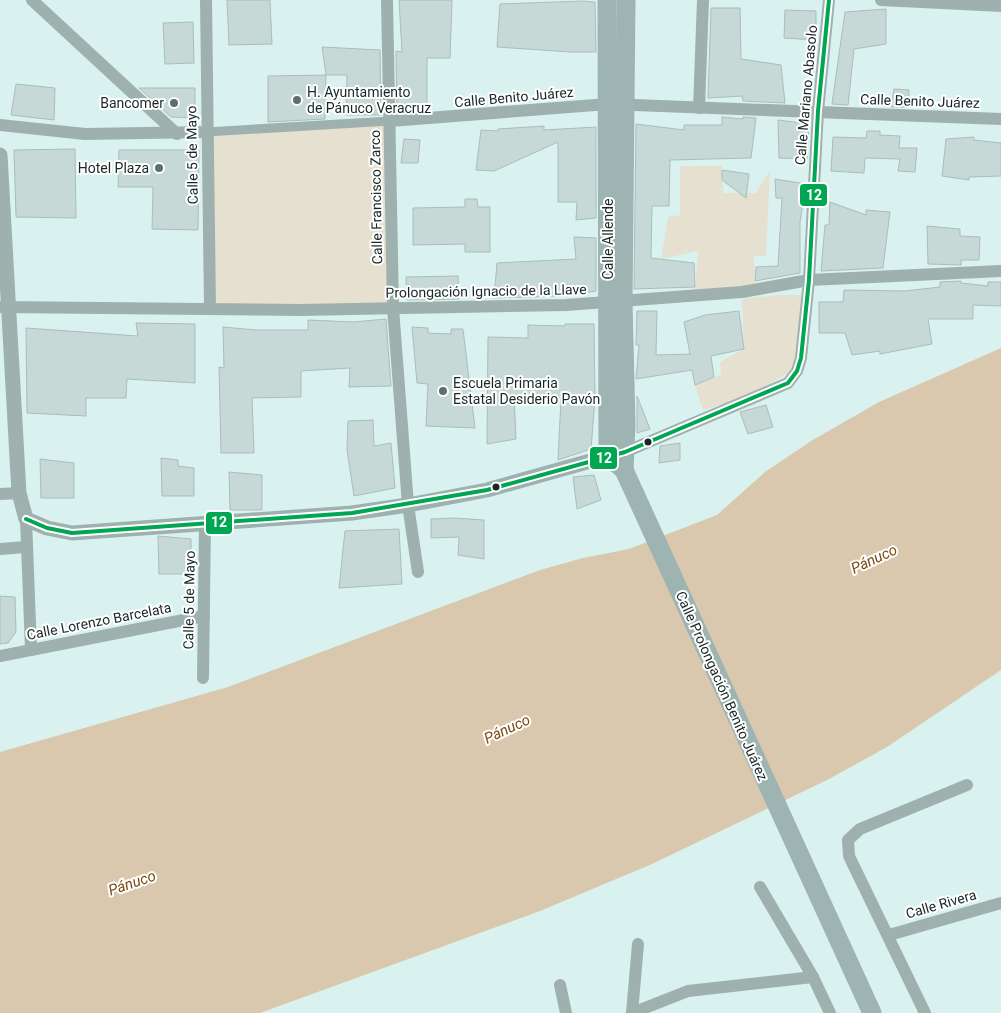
<svg xmlns="http://www.w3.org/2000/svg" width="1001" height="1013" font-family="Roboto,sans-serif">
	<style>
		.green { fill: #e6e0d0 }
		.water { fill: #d9c7ae }
		.building { fill: #c6d9d7; stroke: #aabdbb }
		.lines { fill: none; stroke-linecap: round; stroke-linejoin: round }
		.pedestrian { stroke: #9eb1ae; stroke-width: 9 }
		.minor { stroke: #9eb1ae; stroke-width: 12 }
		.tertiary { stroke: #9eb1ae; stroke-width: 15 }
		.primary { stroke: #9eb4b2; stroke-width: 19 }
		.bus-1-casing { stroke: #fff; stroke-width: 8 }
		.bus-1 { stroke: #00a651; stroke-width: 4 }
		.poi-dot { fill: #5b6f6c; stroke: #fff; stroke-width: 2 }
		.bus-dot { fill: #172825; stroke: #fff; stroke-width: 2 }
		.labels { text-anchor: middle; stroke-width: 4; stroke-linejoin: round; paint-order: stroke }
		.poi-label { font-size: 14px; fill: #172825; stroke: #fff; text-anchor: start }
		.street-label { font-size: 14px; fill: #172825; stroke: #fff }
		.water-label { font-size: 15px; font-style: italic; fill: #7b4a15; stroke: #fff }
		.line-badge { stroke: #fff; stroke-width: 2 }
		.badge-label { font-size: 14px; text-anchor: middle; font-weight: bold; fill: #fff }
	</style>
	<rect width="100%" height="100%" fill="#daf2ef"/>
	<g class="green">
		<path d="M390 121 393 308 210 309 206 132Z"/>
		<path d="M680 166H722L723 193H756L770 170 766 256H754L755 285 695 290 698 251 661 259 668 217 680 215Z"/>
		<path d="M776 295H803L799 343 793 370 748 396 703 410 695 385 721 375 720 362 744 349 742 299Z"/>
	</g>
	<path class="water" d="M1001 348V670L887 747 829 779 652 864 540 911 260 1013H0V752L228 687 540 570 583 558 629 549 717 515 765 472 811 441 879 402Z"/>
	<g class="building">
		<path d="M227 0H270L272 44 229 45Z"/>
		<path d="M399 0H452L450 58H427V110L397 112 396 51 402 52Z"/>
		<path d="M583 1 595 2 596 52H570L497 47 500 4Z"/>
		<path d="M711 8H740L741 59 781 65 785 103 743 101 742 96 708 98Z"/>
		<path d="M886 9V44L854 49 848 105 832 104 845 12Z"/>
		<path d="M785 10 816 11V40L784 38Z"/>
		<path d="M193 22 194 63 165 64 163 23Z"/>
		<path d="M322 47 380 50 381 115H346L347 75H326Z"/>
		<path d="M326 75 325 119 268 122V76Z"/>
		<path d="M16 84 55 88 54 120 11 115Z"/>
		<path d="M139 88H195V118L171 117Z"/>
		<path d="M894 89 909 90 908 107H891Z"/>
		<path d="M722 117 743 119V117L756 118 751 158 670 160 669 206H652L651 258 694 263 695 287 634 289 636 124 684 130V125H722Z"/>
		<path d="M778 120 809 124 807 159 779 158Z"/>
		<path d="M544 126V130L596 127V218L576 220 577 202H558V142L494 171 476 170 481 130 498 131V129Z"/>
		<path d="M867 131H880V135L900 136 899 148H917L915 172 898 171 900 159 865 158 864 173 831 171 833 137 866 138Z"/>
		<path d="M974 137V140L1001 143V176L969 177V180L942 176 946 139Z"/>
		<path d="M404 139 420 140 418 163H401Z"/>
		<path d="M75 149 76 218 16 217 14 150Z"/>
		<path d="M119 150H199L198 230 152 229 153 187H118Z"/>
		<path d="M722 170 749 174 746 198 722 180Z"/>
		<path d="M775 179 806 184 800 222V273L755 281 756 267 778 266 782 198H776Z"/>
		<path d="M465 199H477L478 207H490V252H465V244L413 245V208L465 207Z"/>
		<path d="M830 202 866 215V210L890 212 883 268 821 271 825 225H829Z"/>
		<path d="M927 226 960 229V236L980 237 979 260H961V265L928 264Z"/>
		<path d="M574 237 596 238V291L564 296 494 298 497 263 576 259Z"/>
		<path d="M458 276 459 299 407 300 406 277Z"/>
		<path d="M961 281V283L988 286V282H1001V306L973 305V319H928L932 344 880 354V351L852 355 845 333H819V302H843L844 290 905 291 940 287V282Z"/>
		<path d="M637 311H657L656 355 690 354 684 322 705 315 739 311 744 349 711 356 714 377 695 385 692 370 636 379 639 345H636Z"/>
		<path d="M386 319 391 386 349 387 350 368 301 371V397L252 398 254 453H221L219 367 224 368 223 327 256 330H308V320L353 322Z"/>
		<path d="M136 323 195 324V383L127 379 126 398H86V416L27 413 26 328 138 336Z"/>
		<path d="M565 324H594L595 399 591 449 558 460 561 399 514 395 516 439 487 444 488 337 528 338V325L565 326Z"/>
		<path d="M412 327 428 328V333L451 334V329H463L475 428 426 426 428 384 417 383Z"/>
		<path d="M637 396 650 429 637 433Z"/>
		<path d="M766 405 773 427 748 434 740 412Z"/>
		<path d="M373 420 374 446 391 443 395 488 354 496 347 450 348 421Z"/>
		<path d="M680 443V460L659 463 660 446Z"/>
		<path d="M161 458 178 460V466L194 468V496H162Z"/>
		<path d="M40 459 74 463V498H41Z"/>
		<path d="M229 472 262 475V510H230Z"/>
		<path d="M594 475 601 500 577 509 573 477Z"/>
		<path d="M454 518 484 520V559L458 555 459 537 431 538V519Z"/>
		<path d="M399 529 402 584 339 588 345 531Z"/>
		<path d="M158 536 191 539V574H159Z"/>
		<path d="M0 596 15 597 16 632 8 643 0 644Z"/>
	</g>
	<g class="lines">
		<path class="pedestrian" d="M206 132 390 121"/>
		<g class="minor">
			<path d="M32 0 177 134"/>
			<path d="M206 0 210 309"/>
			<path d="M387 0 393 308 408 505 418 572"/>
			<path d="M881 0 1001 6"/>
			<path d="M699 108 703 0"/>
			<path d="M390 121 608 104 1001 119"/>
			<path d="M0 125 85 134 206 132"/>
			<path d="M0 307 301 310 566 305 742 292 809 280 1001 271"/>
			<path d="M625 452 788 383 797 371 801 358 809 280 818 111 829 0"/>
			<path d="M0 494 19 493"/>
			<path d="M26 519 31 650"/>
			<path d="M0 549 26 547"/>
			<path d="M0 656 204 616"/>
			<path d="M203 678 205 522"/>
			<path d="M760 887 813 977 830 1013"/>
			<path d="M889 935 1001 903"/>
			<path d="M560 985 566 1013"/>
			<path d="M632 1013 688 991 813 977"/>
			<path d="M632 1013 638 944"/>
			<path d="M925 1013 849 856 848 840 860 829 967 785"/>
		</g>
		<path class="tertiary" d="M0 155 19 493 26 519 47 528 72 533 352 513 408 505 487 490 619 453"/>
		<g class="primary">
			<path d="M607 0 608 456 624 470 872 1013"/>
			<path d="M624 470 626 425 623 302 626 0"/>
		</g>
		<g class="bus-1-casing">
			<path id="bus-1" d="M26 519 47 528 72 533 352 513 487 490 625 452 788 383 797 371 801 358 809 280 818 111 829 0"/>
		</g>
		<use href="#bus-1" class="bus-1"/>
	</g>
	<g class="poi-dot">
		<circle cx="297" cy="100" r="5"/>
		<circle cx="174" cy="103" r="5"/>
		<circle cx="159" cy="168" r="5"/>
		<circle cx="443" cy="391" r="5"/>
	</g>
	<g class="bus-dot">
		<circle cx="648" cy="442" r="4.5"/>
		<circle cx="496" cy="487" r="4.5"/>
	</g>
	<g class="labels">
		<g class="poi-label">
			<text x="307" y="97">H. Ayuntamiento<tspan x="307" dy="16">de Pánuco Veracruz</tspan></text>
			<text x="164" y="108" text-anchor="end">Bancomer</text>
			<text x="149" y="173" text-anchor="end">Hotel Plaza</text>
			<text x="453" y="388">Escuela Primaria<tspan x="453" dy="16">Estatal Desiderio Pavón</tspan></text>
		</g>
		<g class="street-label">
			<text transform="translate(806 95) rotate(-85)" y="5">Calle Mariano Abasolo</text>
			<text transform="translate(514 97) rotate(-5)" y="5">Calle Benito Juárez</text>
			<text transform="translate(920 101) rotate(2)" y="5">Calle Benito Juárez</text>
			<text transform="translate(192 155) rotate(-91)" y="5">Calle 5 de Mayo</text>
			<text transform="translate(376 197) rotate(-91)" y="5">Calle Francisco Zarco</text>
			<text transform="translate(608 239) rotate(-90)" y="5">Calle Allende</text>
			<text transform="translate(486 291) rotate(-1)" y="5">Prolongación Ignacio de la Llave</text>
			<text transform="translate(189 600) rotate(-89)" y="5">Calle 5 de Mayo</text>
			<text transform="translate(99 621) rotate(-11)" y="5">Calle Lorenzo Barcelata</text>
			<text transform="translate(722 686) rotate(66)" y="5">Calle Prolongación Benito Juárez</text>
			<text transform="translate(941 904) rotate(-16)" y="5">Calle Rivera</text>
		</g>
		<g class="water-label">
			<text transform="translate(874 559) rotate(-25)" y="5">Pánuco</text>
			<text transform="translate(507 729) rotate(-25)" y="5">Pánuco</text>
			<text transform="translate(132 883) rotate(-19)" y="5">Pánuco</text>
		</g>
	</g>
	<g class="line-badge">
		<rect x="799" y="183" width="29" height="24" rx="5" fill="#00a651"/>
		<rect x="589" y="446" width="29" height="24" rx="5" fill="#00a651"/>
		<rect x="205" y="511" width="28" height="24" rx="5" fill="#00a651"/>
	</g>
	<g class="badge-label">
		<text x="814" y="200">12</text>
		<text x="604" y="463">12</text>
		<text x="219" y="527">12</text>
	</g>
</svg>
